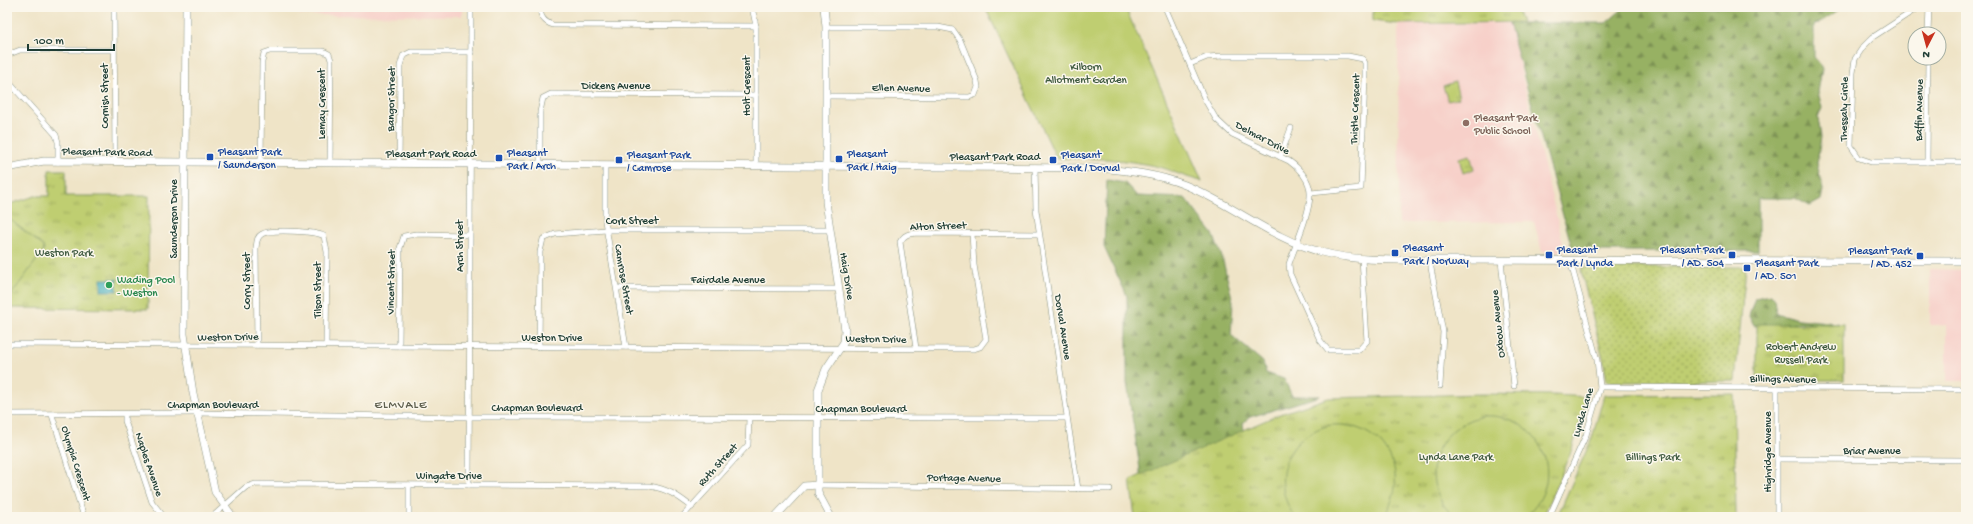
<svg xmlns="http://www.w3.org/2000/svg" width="1973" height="524" font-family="'Gochi Hand',sans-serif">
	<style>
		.built { fill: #f7d0c9 }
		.grass { fill: url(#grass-dots); stroke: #6f8652 }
		.forest { fill: url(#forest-firs); stroke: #5b774c }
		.park { fill: url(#park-tufts); stroke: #6f8652 }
		.garden { fill: #bfce71; stroke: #6f8652 }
		.water { fill: #3dabbb; stroke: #2e7478 }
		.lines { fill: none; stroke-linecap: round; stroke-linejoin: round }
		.street-casing { stroke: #87907e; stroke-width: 6 }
		.secondary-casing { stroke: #87907e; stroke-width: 8 }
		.street { stroke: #fff; stroke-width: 5 }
		.secondary { stroke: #fff; stroke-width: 7 }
		.education-dot { fill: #8d6e63; stroke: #fbf7ec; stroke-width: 1.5 }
		.transit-dot { fill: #1a4fb4; stroke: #fbf7ec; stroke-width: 1.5 }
		.leisure-dot { fill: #2e9e5b; stroke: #fbf7ec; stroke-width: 1.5 }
		.labels { text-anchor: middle; stroke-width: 3; stroke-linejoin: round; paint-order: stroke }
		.park-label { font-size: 11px; fill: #3f5a40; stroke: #fbf7ec }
		.street-label { font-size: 11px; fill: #1f3d34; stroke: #fbf7ec }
		.education-label { font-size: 11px; fill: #785e54; stroke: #fbf7ec; text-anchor: start }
		.transit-label { font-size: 11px; fill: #164399; stroke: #fbf7ec; text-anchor: start }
		.leisure-label { font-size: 11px; fill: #27864d; stroke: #fbf7ec; text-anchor: start }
		.neighbourhood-label { font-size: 12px; letter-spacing: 1px; fill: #5f604f; stroke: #fbf7ec }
	</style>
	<defs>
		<pattern id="grass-dots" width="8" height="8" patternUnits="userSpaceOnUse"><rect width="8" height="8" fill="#bfce71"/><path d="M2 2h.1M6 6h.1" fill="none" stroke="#9ba85e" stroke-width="1.8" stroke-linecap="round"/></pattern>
		<pattern id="forest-firs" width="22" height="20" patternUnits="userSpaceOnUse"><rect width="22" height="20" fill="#97b163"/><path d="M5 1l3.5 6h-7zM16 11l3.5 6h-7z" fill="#7b9152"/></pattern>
		<pattern id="park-tufts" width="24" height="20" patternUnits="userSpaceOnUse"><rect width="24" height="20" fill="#bfce71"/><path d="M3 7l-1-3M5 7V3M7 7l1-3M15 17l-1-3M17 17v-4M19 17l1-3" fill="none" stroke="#9ba85e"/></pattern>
	</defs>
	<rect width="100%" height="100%" fill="#fbf7ec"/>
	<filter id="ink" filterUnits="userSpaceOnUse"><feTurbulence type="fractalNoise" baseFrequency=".025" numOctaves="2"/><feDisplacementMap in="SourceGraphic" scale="8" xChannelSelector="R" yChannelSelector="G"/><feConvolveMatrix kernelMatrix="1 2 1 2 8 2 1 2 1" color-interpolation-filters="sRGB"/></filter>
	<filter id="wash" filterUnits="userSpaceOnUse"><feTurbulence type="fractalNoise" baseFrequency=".012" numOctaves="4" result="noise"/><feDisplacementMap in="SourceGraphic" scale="16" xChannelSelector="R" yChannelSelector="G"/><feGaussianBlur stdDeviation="0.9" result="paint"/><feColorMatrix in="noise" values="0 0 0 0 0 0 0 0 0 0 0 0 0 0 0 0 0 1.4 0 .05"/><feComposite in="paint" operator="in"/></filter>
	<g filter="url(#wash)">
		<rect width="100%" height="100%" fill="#efe4c7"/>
		<g class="built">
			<path d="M298 7H462V16L300 15Z"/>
			<path d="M1509 23 1565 251 1542 252 1534 222 1399 223 1398 24Z"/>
			<path d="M1930 269 1966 270V381H1947V325H1930Z"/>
		</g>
		<path class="grass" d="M1582 267H1746L1735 381 1607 382 1603 358 1581 271Z"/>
		<g class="forest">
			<path d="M1625 7H1843L1819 23 1814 24V57L1820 64 1822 69 1818 92 1822 108 1818 118 1821 137 1817 163 1823 190 1821 200 1810 206 1795 198H1758V251H1573L1509 23H1606Z"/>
			<path d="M1107 180 1125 183 1137 196 1185 198 1213 234 1222 257 1233 302 1231 335 1263 362 1266 373 1284 379 1292 396H1320L1250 417 1243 423 1244 432 1140 505V469L1127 383V296L1104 247Z"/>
			<path d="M1771 295 1774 300 1776 313 1798 319 1838 323 1842 327 1828 329 1815 324 1800 322 1774 329 1761 325 1754 326 1749 316 1755 298Z"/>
		</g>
		<g class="park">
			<path d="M1373 7H1516L1522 22 1398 24 1373 21Z"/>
			<path d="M1455 82 1459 98 1448 101 1443 86Z"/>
			<path d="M1470 155 1474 169 1463 173 1459 158Z"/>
			<path d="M49 170H66V196H149L148 309 7 308V205L35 196H49Z"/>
			<rect x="1757" y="324" width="87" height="56"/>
			<path d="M1482 394 1554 395 1588 397 1572 449 1543 517H1135L1130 480 1280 414 1328 398Z"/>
			<path d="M1734 394 1736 517H1557L1592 438 1604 395Z"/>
		</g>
		<g class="garden">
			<path d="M985 7H1125L1202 181C1186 178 1171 170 1155 166 1123 159 1090 157 1057 159Z"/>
			<path d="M7 217 43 246 44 250 11 295 7 291Z"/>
			<path d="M1483 416C1540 412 1570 479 1525 517H1455C1415 484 1433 426 1483 416Z"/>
			<path d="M1331 425C1383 421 1414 474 1383 517H1295C1268 480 1287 434 1331 425Z"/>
		</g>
		<rect class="water" x="101" y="279" width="16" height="12"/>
	</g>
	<g filter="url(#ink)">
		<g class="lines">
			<g class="street-casing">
				<g id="street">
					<path d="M114 7 115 162"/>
					<path d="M540 7C540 17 544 22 553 25L756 26"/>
					<path d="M752 7 756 26V165"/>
					<path d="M1165 7 1205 100 1216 119 1232 134 1289 161C1299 168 1310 180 1310 193 1311 211 1295 246 1289 264L1290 274 1320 340 1328 350H1359L1367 341 1362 258"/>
					<path d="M1919 7 1873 37 1863 47 1855 59 1853 73 1851 146 1859 158 1871 162H1966"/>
					<path d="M1928 34 1929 7"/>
					<path d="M7 55 20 50H114"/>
					<path d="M1190 64 1207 57 1223 56H1348L1363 59 1365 63V76L1361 188 1311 193"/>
					<path d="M7 80 56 135 58 142V162"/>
					<path d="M826 96 969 97 975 95 978 87 977 81 960 40 953 30 938 27H826"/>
					<path d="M1280 157 1291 128"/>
					<path d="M1927 162 1928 58"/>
					<path d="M261 163 262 62 264 53 270 51H323L329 54 331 60 330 163"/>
					<path d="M399 164 400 66 403 56 411 52H471"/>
					<path d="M540 165V112L543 98 551 94 756 95"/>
					<path d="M605 165V221L626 347"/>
					<path d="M1035 167 1036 210 1078 489"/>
					<path d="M1431 260V268L1443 332 1440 386"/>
					<path d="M1501 260 1514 386"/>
					<path d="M617 288 839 289"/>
					<path d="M7 344 974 349 980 347 986 339 974 265 972 234"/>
					<path d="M257 345 256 248C257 243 256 237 262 234 270 229 315 231 324 236L327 252 326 345"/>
					<path d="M399 346 400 248 404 236 416 234 469 235"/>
					<path d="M539 347 540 252 543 239 555 234 606 230H830"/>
					<path d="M916 348 900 242C905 233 910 234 919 233L1039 234"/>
					<path d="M1600 387 1966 389"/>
					<path d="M1777 388V517"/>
					<path d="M7 414 198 413 468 417 1067 418"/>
					<path d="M52 415 84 517"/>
					<path d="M125 415V421L152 502 164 517"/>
					<path d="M1777 459 1966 460"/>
					<path d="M469 485 471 7"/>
					<path d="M818 485 1110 489"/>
					<path d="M7 506 11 517"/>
					<path d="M212 517 246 487 255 484 649 486C668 489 678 496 692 507"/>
					<path d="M409 517V485"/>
					<path d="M682 517 748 445 749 418"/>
					<path d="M1549 517 1586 435 1600 387 1597 360 1570 260"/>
				</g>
			</g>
			<g class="secondary-casing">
				<g id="secondary">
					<path d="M186 7 184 334 193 393 215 492 233 517"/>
					<path d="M824 7 826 27V202L845 330 844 342 826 369 818 390V493L831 517"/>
					<path d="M7 168 44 161 1099 168C1128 171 1158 174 1185 185 1232 204 1272 239 1321 252 1358 262 1400 260 1438 260L1966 261"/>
					<path d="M775 517 804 486 818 485"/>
				</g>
			</g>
			<use href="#street" class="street"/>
			<use href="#secondary" class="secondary"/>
		</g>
	</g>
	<circle class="education-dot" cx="1466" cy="123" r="4"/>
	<g class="transit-dot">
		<rect x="206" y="153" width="8" height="8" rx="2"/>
		<rect x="495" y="154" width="8" height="8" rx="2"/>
		<rect x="835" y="155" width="8" height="8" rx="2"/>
		<rect x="615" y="156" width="8" height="8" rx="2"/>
		<rect x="1049" y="156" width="8" height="8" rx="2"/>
		<rect x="1391" y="249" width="8" height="8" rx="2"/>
		<rect x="1545" y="251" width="8" height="8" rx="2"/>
		<rect x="1728" y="251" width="8" height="8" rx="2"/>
		<rect x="1916" y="252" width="8" height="8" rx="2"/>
		<rect x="1743" y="264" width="8" height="8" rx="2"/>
	</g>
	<circle class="leisure-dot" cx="109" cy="285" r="4"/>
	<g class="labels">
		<g class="park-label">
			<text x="1086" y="70">Kilborn<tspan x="1086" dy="13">Allotment Garden</tspan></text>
			<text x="64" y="256">Weston Park</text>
			<text x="1801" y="350">Robert Andrew<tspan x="1801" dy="13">Russell Park</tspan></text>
			<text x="1456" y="460">Lynda Lane Park</text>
			<text x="1653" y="460">Billings Park</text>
		</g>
		<g class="street-label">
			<text x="616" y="89">Dickens Avenue</text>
			<text transform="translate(746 86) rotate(-90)" y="4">Holt Crescent</text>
			<text transform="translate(901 87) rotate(1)" y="4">Ellen Avenue</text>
			<text transform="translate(104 96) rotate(-90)" y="4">Cornish Street</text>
			<text transform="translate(390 99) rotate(-89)" y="4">Bangor Street</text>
			<text transform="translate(321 104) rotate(-90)" y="4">Lemay Crescent</text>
			<text transform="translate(1354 109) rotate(-88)" y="4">Thistle Crescent</text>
			<text transform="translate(1843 109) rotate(-89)" y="4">Thessaly Circle</text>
			<text transform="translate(1918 110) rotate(-89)" y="4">Baffin Avenue</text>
			<text transform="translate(1263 137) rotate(28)" y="4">Delmar Drive</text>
			<text transform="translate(107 151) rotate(1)" y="4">Pleasant Park Road</text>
			<text x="431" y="157">Pleasant Park Road</text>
			<text x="995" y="160">Pleasant Park Road</text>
			<text transform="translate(173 219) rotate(-90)" y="4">Saunderson Drive</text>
			<text x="632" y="224">Cork Street</text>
			<text transform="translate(938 225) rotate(-2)" y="4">Alton Street</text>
			<text transform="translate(459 246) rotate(-90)" y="4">Arch Street</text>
			<text transform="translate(848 276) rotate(81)" y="4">Haig Drive</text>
			<text transform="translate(625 279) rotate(80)" y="4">Camrose Street</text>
			<text x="728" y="283">Fairdale Avenue</text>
			<text transform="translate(246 281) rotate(-90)" y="4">Corry Street</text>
			<text transform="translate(390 282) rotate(-89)" y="4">Vincent Street</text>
			<text transform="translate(317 290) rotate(-90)" y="4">Tilson Street</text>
			<text transform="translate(1497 324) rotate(-96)" y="4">Oxbow Avenue</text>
			<text transform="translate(1064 327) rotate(81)" y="4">Dorval Avenue</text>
			<text transform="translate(228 336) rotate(-1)" y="4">Weston Drive</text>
			<text x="552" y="341">Weston Drive</text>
			<text transform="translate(876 338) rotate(1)" y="4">Weston Drive</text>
			<text transform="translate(1783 378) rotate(1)" y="4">Billings Avenue</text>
			<text x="213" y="408">Chapman Boulevard</text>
			<text x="537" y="411">Chapman Boulevard</text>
			<text x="861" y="412">Chapman Boulevard</text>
			<text transform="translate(1582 412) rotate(-73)" y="4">Lynda Lane</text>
			<text x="1872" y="454">Briar Avenue</text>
			<text transform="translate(1767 452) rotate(-90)" y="4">Highridge Avenue</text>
			<text transform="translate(77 463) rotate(73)" y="4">Olympia Crescent</text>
			<text transform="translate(150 464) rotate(71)" y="4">Naples Avenue</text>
			<text transform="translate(717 464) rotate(-48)" y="4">Ruth Street</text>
			<text x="449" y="479">Wingate Drive</text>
			<text transform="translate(964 477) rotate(1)" y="4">Portage Avenue</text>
		</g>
		<g class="education-label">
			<text x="1474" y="121">Pleasant Park<tspan x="1474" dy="13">Public School</tspan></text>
		</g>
		<g class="transit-label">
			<text x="218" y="155">Pleasant Park<tspan x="218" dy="13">/ Saunderson</tspan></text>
			<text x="507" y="156">Pleasant<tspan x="507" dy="13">Park / Arch</tspan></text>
			<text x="847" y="157">Pleasant<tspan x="847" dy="13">Park / Haig</tspan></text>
			<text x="627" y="158">Pleasant Park<tspan x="627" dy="13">/ Camrose</tspan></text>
			<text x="1061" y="158">Pleasant<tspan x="1061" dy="13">Park / Dorval</tspan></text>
			<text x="1403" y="251">Pleasant<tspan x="1403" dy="13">Park / Norway</tspan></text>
			<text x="1557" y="253">Pleasant<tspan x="1557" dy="13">Park / Lynda</tspan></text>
			<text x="1724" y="253" text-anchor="end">Pleasant Park<tspan x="1724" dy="13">/ AD. 504</tspan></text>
			<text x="1912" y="254" text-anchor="end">Pleasant Park<tspan x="1912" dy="13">/ AD. 452</tspan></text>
			<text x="1755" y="266">Pleasant Park<tspan x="1755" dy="13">/ AD. 501</tspan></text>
		</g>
		<g class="leisure-label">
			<text x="117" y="283">Wading Pool<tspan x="117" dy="13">- Weston</tspan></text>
		</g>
		<g class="neighbourhood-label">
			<text x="401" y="408">ELMVALE</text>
		</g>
	</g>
	<rect width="1973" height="524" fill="none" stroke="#fbf7ec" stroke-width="24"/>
	<g transform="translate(1927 46) rotate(186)"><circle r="19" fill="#fbf7ec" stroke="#a3ada2"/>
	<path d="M0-3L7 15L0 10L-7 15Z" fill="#c8321e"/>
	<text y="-6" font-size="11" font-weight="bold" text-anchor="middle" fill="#1f3d34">N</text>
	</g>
	<path d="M28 44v6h86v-6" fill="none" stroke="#1f3d34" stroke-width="2"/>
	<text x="34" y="44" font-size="12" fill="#1f3d34" stroke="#fbf7ec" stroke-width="3" paint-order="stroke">100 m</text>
</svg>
